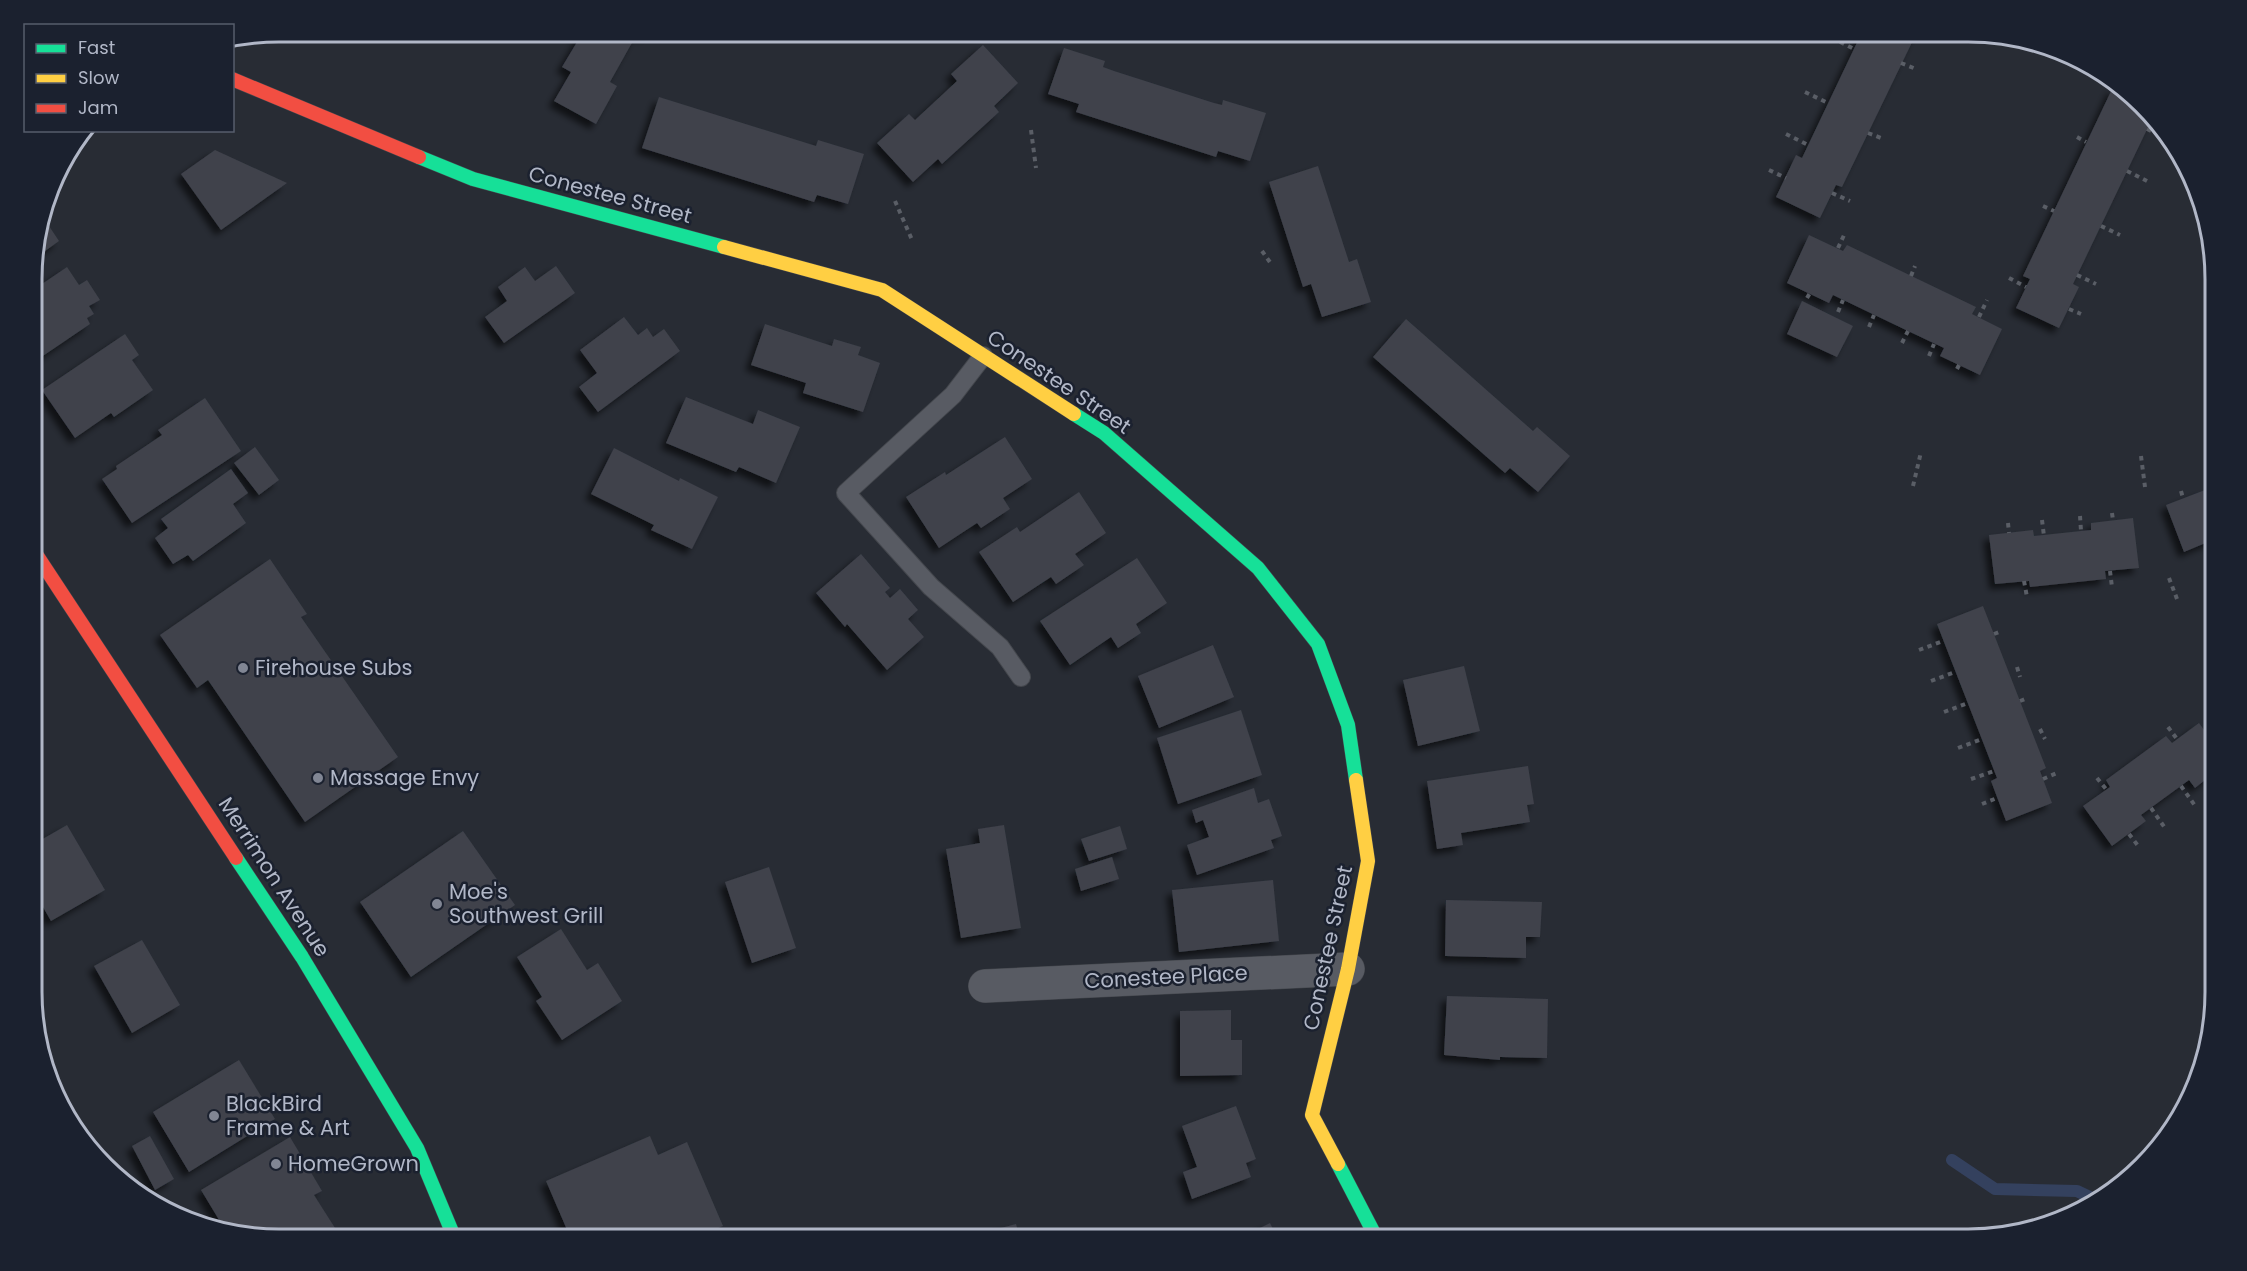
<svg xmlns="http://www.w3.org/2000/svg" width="2247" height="1271" font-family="Poppins,sans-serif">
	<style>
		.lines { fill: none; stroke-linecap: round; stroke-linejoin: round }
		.stream { stroke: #34415e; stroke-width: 12 }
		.building { fill: #3f424b; filter: url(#shadow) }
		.lane-casing { stroke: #44474d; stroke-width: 20 }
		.street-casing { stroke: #44474d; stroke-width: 34 }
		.fast-casing { stroke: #44474d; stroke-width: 15 }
		.slow-casing { stroke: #44474d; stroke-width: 15 }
		.jam-casing { stroke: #44474d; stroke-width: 15 }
		.path { stroke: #5a5e66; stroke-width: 4; stroke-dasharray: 4.5 4.5; stroke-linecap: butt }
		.lane { stroke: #585b63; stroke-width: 18 }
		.street { stroke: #585b63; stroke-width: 33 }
		.fast { stroke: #16e098; stroke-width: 14 }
		.slow { stroke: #ffcf43; stroke-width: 14 }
		.jam { stroke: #f24e42; stroke-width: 14 }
		.poi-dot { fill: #818694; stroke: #1b212f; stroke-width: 2 }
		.labels { text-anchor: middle; stroke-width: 5; stroke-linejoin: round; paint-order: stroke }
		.street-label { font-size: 21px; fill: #b1b7c7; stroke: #1b212f }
		.poi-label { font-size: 21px; fill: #b1b7c7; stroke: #1b212f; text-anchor: start }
		.rim { fill: none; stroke: #b1b7c7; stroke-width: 3 }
	</style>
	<defs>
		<filter id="shadow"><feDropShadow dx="-5.5" dy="5.5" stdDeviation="3" flood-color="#0009"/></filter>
	</defs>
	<rect width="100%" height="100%" fill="#282c34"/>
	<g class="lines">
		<path class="stream" d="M1952 1160 1995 1189 2077 1191 2098 1201"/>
	</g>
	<g class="building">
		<path d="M583 32H647L645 36 638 32 610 82 617 86 596 124 554 101 571 72 562 67Z"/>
		<path d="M1862 32H1917L1842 187 1836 185 1820 218 1776 197 1796 155 1802 158Z"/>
		<path d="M983 45 1018 83 994 106 999 112 942 164 938 159 913 182 877 143 909 114 915 120 957 81 951 74Z"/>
		<path d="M1064 48 1105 61 1103 67 1114 71 1214 103 1222 105 1223 100 1266 113 1250 161 1218 151 1216 157 1076 112 1079 104 1048 94Z"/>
		<path d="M2113 87 2151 121 2073 284 2079 287 2059 328 2016 308 2030 279 2023 276Z"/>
		<path d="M659 97 816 146 818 140 864 154 848 204 817 195 814 202 642 148Z"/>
		<path d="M215 150 287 183 221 230 181 174Z"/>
		<path d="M1318 166 1349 262 1357 259 1371 302 1322 317 1311 284 1303 287 1269 182Z"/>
		<path d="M43 217 59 241 34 259V247Z"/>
		<path d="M1809 235 1843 251 1847 245 1976 307 1972 314 2002 329 1980 375 1940 356 1944 348 1908 331 1833 295 1829 303 1787 283Z"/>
		<path d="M556 266 575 293 504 343 485 317 507 301 498 287 525 267 535 281Z"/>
		<path d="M67 267 79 285 87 280 100 300 89 306 94 314 87 318 90 324 34 362V279L37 276 42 284Z"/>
		<path d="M1802 301 1853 326 1837 357 1787 334Z"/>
		<path d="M624 317 638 335 647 328 653 337 664 329 680 351 598 412 579 387 597 373 580 350Z"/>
		<path d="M1406 319 1533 431 1537 427 1570 456 1538 492 1510 468 1505 473 1373 357Z"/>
		<path d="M765 324 832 346 834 339 861 347 858 355 880 363 863 412 803 393 806 383 751 365Z"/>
		<path d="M125 334 139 355 132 360 153 390 114 417 111 413 75 438 42 390Z"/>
		<path d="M686 397 753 424 758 410 800 427 776 483 739 467 736 472 666 443Z"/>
		<path d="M205 398 241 451 132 523 102 479 117 469 116 466 162 435 158 430Z"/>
		<path d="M1005 437 1032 479 1003 498 1010 509 981 528 977 523 939 548 906 497 945 472 946 475Z"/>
		<path d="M255 447 279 480 259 495 234 463Z"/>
		<path d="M614 448 679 481 680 478 718 497 692 549 651 530 654 525 591 494Z"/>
		<path d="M231 469 248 493 233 504 246 523 193 561 188 555 173 564 155 538 168 528 161 519Z"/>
		<path d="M2205 490 2208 497 2215 493V539L2184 552 2166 505Z"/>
		<path d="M1079 492 1106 533 1075 554 1084 565 1056 584 1051 577 1013 602 979 552 1017 527 1020 532Z"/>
		<path d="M2133 518 2139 568 2105 571 2106 579 2030 587 2029 581 1995 584 1989 535 2033 530 2034 536 2081 531 2091 530V523Z"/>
		<path d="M861 554 890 588 885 592 890 598 900 589 918 610 908 619 924 637 887 670 847 624 845 627 816 593Z"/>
		<path d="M1137 558 1167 603 1136 624 1141 633 1118 648 1111 637 1070 665 1040 621Z"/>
		<path d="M270 559 307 614 301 617 398 757 305 822 208 680 197 688 160 635Z"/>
		<path d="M1983 606 2046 768 2040 771 2052 803 2006 821 1991 781 1997 778 1937 624Z"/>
		<path d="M1213 645 1234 697 1159 728 1138 676Z"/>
		<path d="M1464 666 1480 731 1418 746 1403 680Z"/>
		<path d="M1241 710 1262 775 1178 804 1157 738Z"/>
		<path d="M2199 723 2215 745V772L2195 788 2189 780 2141 815 2146 821 2112 846 2083 806 2110 787 2106 780 2166 736 2172 743Z"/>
		<path d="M1528 766 1534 804 1527 805 1530 822 1461 833 1463 845 1437 849 1427 781Z"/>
		<path d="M1254 788 1258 803 1269 799 1282 836 1271 840 1274 848 1197 875 1187 845 1209 837 1203 820 1196 823 1192 810Z"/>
		<path d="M67 825 105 890 51 921 39 900 34 903V844Z"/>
		<path d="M1004 825 1021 928 961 938 946 849 980 843 978 829Z"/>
		<path d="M1120 826 1127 849 1089 861 1081 839Z"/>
		<path d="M463 831 515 905 411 977 360 902Z"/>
		<path d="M1112 857 1119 879 1081 891 1075 869Z"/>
		<path d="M769 867 796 948 752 963 725 882Z"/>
		<path d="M1273 880 1279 941 1179 952 1172 890Z"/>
		<path d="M1446 900 1542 902 1540 937H1526V958L1445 956Z"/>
		<path d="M561 929 587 970 598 963 622 1001 562 1040 536 1001 542 997 517 957Z"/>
		<path d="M142 940 180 1005 132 1033 94 966Z"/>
		<path d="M1447 996 1548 999 1547 1058 1500 1057V1060L1444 1055Z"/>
		<path d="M1231 1010V1040H1242V1075L1180 1076V1011Z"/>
		<path d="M239 1060 275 1119 189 1172 153 1112Z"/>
		<path d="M1236 1106 1256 1159 1246 1163 1251 1177 1192 1199 1183 1172 1197 1167 1182 1126Z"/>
		<path d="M150 1136 174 1179 155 1190 132 1146Z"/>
		<path d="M650 1136 658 1155 687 1142 723 1226 693 1239H571L546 1181Z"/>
		<path d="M290 1137 322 1191 314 1195 342 1239H273L271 1235 267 1238 249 1235 248 1233 245 1235 227 1233 201 1190Z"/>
		<path d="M1270 1223 1278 1239H1238Z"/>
		<path d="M1016 1224 1020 1239H972L971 1236Z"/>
	</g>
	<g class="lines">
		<g class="lane-casing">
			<path id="lane" d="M983 356 953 395 846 493 931 587 1000 647 1021 677"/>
		</g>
		<g class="street-casing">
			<path id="street" d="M985 986 1348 969"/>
		</g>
		<g class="fast-casing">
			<g id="fast">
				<path d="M419 157 473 179 724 247"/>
				<path d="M1074 414 1104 433 1258 568 1318 644 1348 725 1356 780"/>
				<path d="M236 858 302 957 417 1148 455 1239"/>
				<path d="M1338 1164 1377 1239"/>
			</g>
		</g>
		<g class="slow-casing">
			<g id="slow">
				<path d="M724 247 882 290 1074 414"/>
				<path d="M1338 1164 1312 1115 1348 969 1368 861 1356 780"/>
			</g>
		</g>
		<g class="jam-casing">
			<g id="jam">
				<path d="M232 79 419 157"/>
				<path d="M34 551 236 858"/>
			</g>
		</g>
		<g class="path">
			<path d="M1832 38 1854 49"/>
			<path d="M1901 63 1916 69"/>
			<path d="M1805 92 1828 103"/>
			<path d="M2147 129 2168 139"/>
			<path d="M1031 130 1036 168"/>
			<path d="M1868 133 1881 138"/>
			<path d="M1786 134 1808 145"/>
			<path d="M2077 137 2086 142"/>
			<path d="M1769 170 1786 178"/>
			<path d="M2127 171 2147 181"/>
			<path d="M1832 193 1850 201"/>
			<path d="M895 201 913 242"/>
			<path d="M2043 206 2054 211"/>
			<path d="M2101 226 2120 235"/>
			<path d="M1838 248 1845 233"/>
			<path d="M1262 251 1272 265"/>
			<path d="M2077 275 2096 284"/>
			<path d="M1911 276 1915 266"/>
			<path d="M2009 278 2026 287"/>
			<path d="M1807 298 1810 293"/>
			<path d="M2069 309 2081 314"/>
			<path d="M1838 312 1843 300"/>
			<path d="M1979 317 1987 300"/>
			<path d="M1869 327 1874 315"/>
			<path d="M1902 343 1908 331"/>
			<path d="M1929 356 1934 344"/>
			<path d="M1957 369 1959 365"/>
			<path d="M2141 456 2145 487"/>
			<path d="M2212 479 2215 486"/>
			<path d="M1913 486 1921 452"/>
			<path d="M2181 491 2183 498"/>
			<path d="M2112 513 2113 520"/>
			<path d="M2080 516 2081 531"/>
			<path d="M2042 520 2044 536"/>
			<path d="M2008 523 2009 533"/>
			<path d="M2211 541 2215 552"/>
			<path d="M2110 571 2112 587"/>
			<path d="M2169 578 2177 599"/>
			<path d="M2024 581 2027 597"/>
			<path d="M1994 634 2002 631"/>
			<path d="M1919 650 1943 641"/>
			<path d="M2017 667 2020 677"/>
			<path d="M1931 681 1955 672"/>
			<path d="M2214 685 2215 688"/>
			<path d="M2020 701 2028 698"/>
			<path d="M1944 712 1968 703"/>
			<path d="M2168 727 2177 739"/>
			<path d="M2040 729 2045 739"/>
			<path d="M1958 748 1982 739"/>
			<path d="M2211 775 2215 781"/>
			<path d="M2097 778 2106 789"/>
			<path d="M1971 779 1994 771"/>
			<path d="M2043 779 2057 773"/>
			<path d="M2181 786 2196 807"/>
			<path d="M1982 804 1997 798"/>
			<path d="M2151 808 2165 828"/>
			<path d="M2129 834 2139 847"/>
		</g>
		<use href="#lane" class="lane"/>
		<use href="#street" class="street"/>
		<use href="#fast" class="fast"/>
		<use href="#slow" class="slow"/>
		<use href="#jam" class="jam"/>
	</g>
	<g class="poi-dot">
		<circle cx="243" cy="668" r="6"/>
		<circle cx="318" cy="778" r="6"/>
		<circle cx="437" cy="904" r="6"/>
		<circle cx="214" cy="1116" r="6"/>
		<circle cx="276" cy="1164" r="6"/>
	</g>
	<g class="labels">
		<g class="street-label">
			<text transform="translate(610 195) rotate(15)" y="7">Conestee Street</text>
			<text transform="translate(1059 382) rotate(34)" y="7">Conestee Street</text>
			<text transform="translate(274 877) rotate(57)" y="7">Merrimon Avenue</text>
			<text transform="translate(1328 948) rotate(-78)" y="7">Conestee Street</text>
			<text transform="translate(1166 977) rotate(-3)" y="7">Conestee Place</text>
		</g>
		<g class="poi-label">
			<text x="255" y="675">Firehouse Subs</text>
			<text x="330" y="785">Massage Envy</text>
			<text x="449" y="899">Moe's<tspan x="449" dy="24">Southwest Grill</tspan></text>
			<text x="226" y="1111">BlackBird<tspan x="226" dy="24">Frame &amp; Art</tspan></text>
			<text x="288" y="1171">HomeGrown</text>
		</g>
	</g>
	<path d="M0 0H2247V1271H0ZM279 42H1968A237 237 0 0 1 2205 279V992A237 237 0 0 1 1968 1229H279A237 237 0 0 1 42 992V279A237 237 0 0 1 279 42Z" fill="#1b212f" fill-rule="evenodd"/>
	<path class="rim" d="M279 42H1968A237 237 0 0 1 2205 279V992A237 237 0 0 1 1968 1229H279A237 237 0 0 1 42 992V279A237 237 0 0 1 279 42Z"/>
	<rect x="24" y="24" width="210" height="108" fill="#1b212f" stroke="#575d6c" stroke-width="1.5"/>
	<rect x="36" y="44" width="30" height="9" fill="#16e098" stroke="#575d6c" stroke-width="1.5"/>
	<text x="78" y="54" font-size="18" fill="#b1b7c7">Fast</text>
	<rect x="36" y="74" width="30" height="9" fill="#ffcf43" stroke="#575d6c" stroke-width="1.5"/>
	<text x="78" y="84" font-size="18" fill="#b1b7c7">Slow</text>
	<rect x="36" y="104" width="30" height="9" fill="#f24e42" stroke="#575d6c" stroke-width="1.5"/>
	<text x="78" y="114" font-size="18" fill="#b1b7c7">Jam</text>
</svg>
